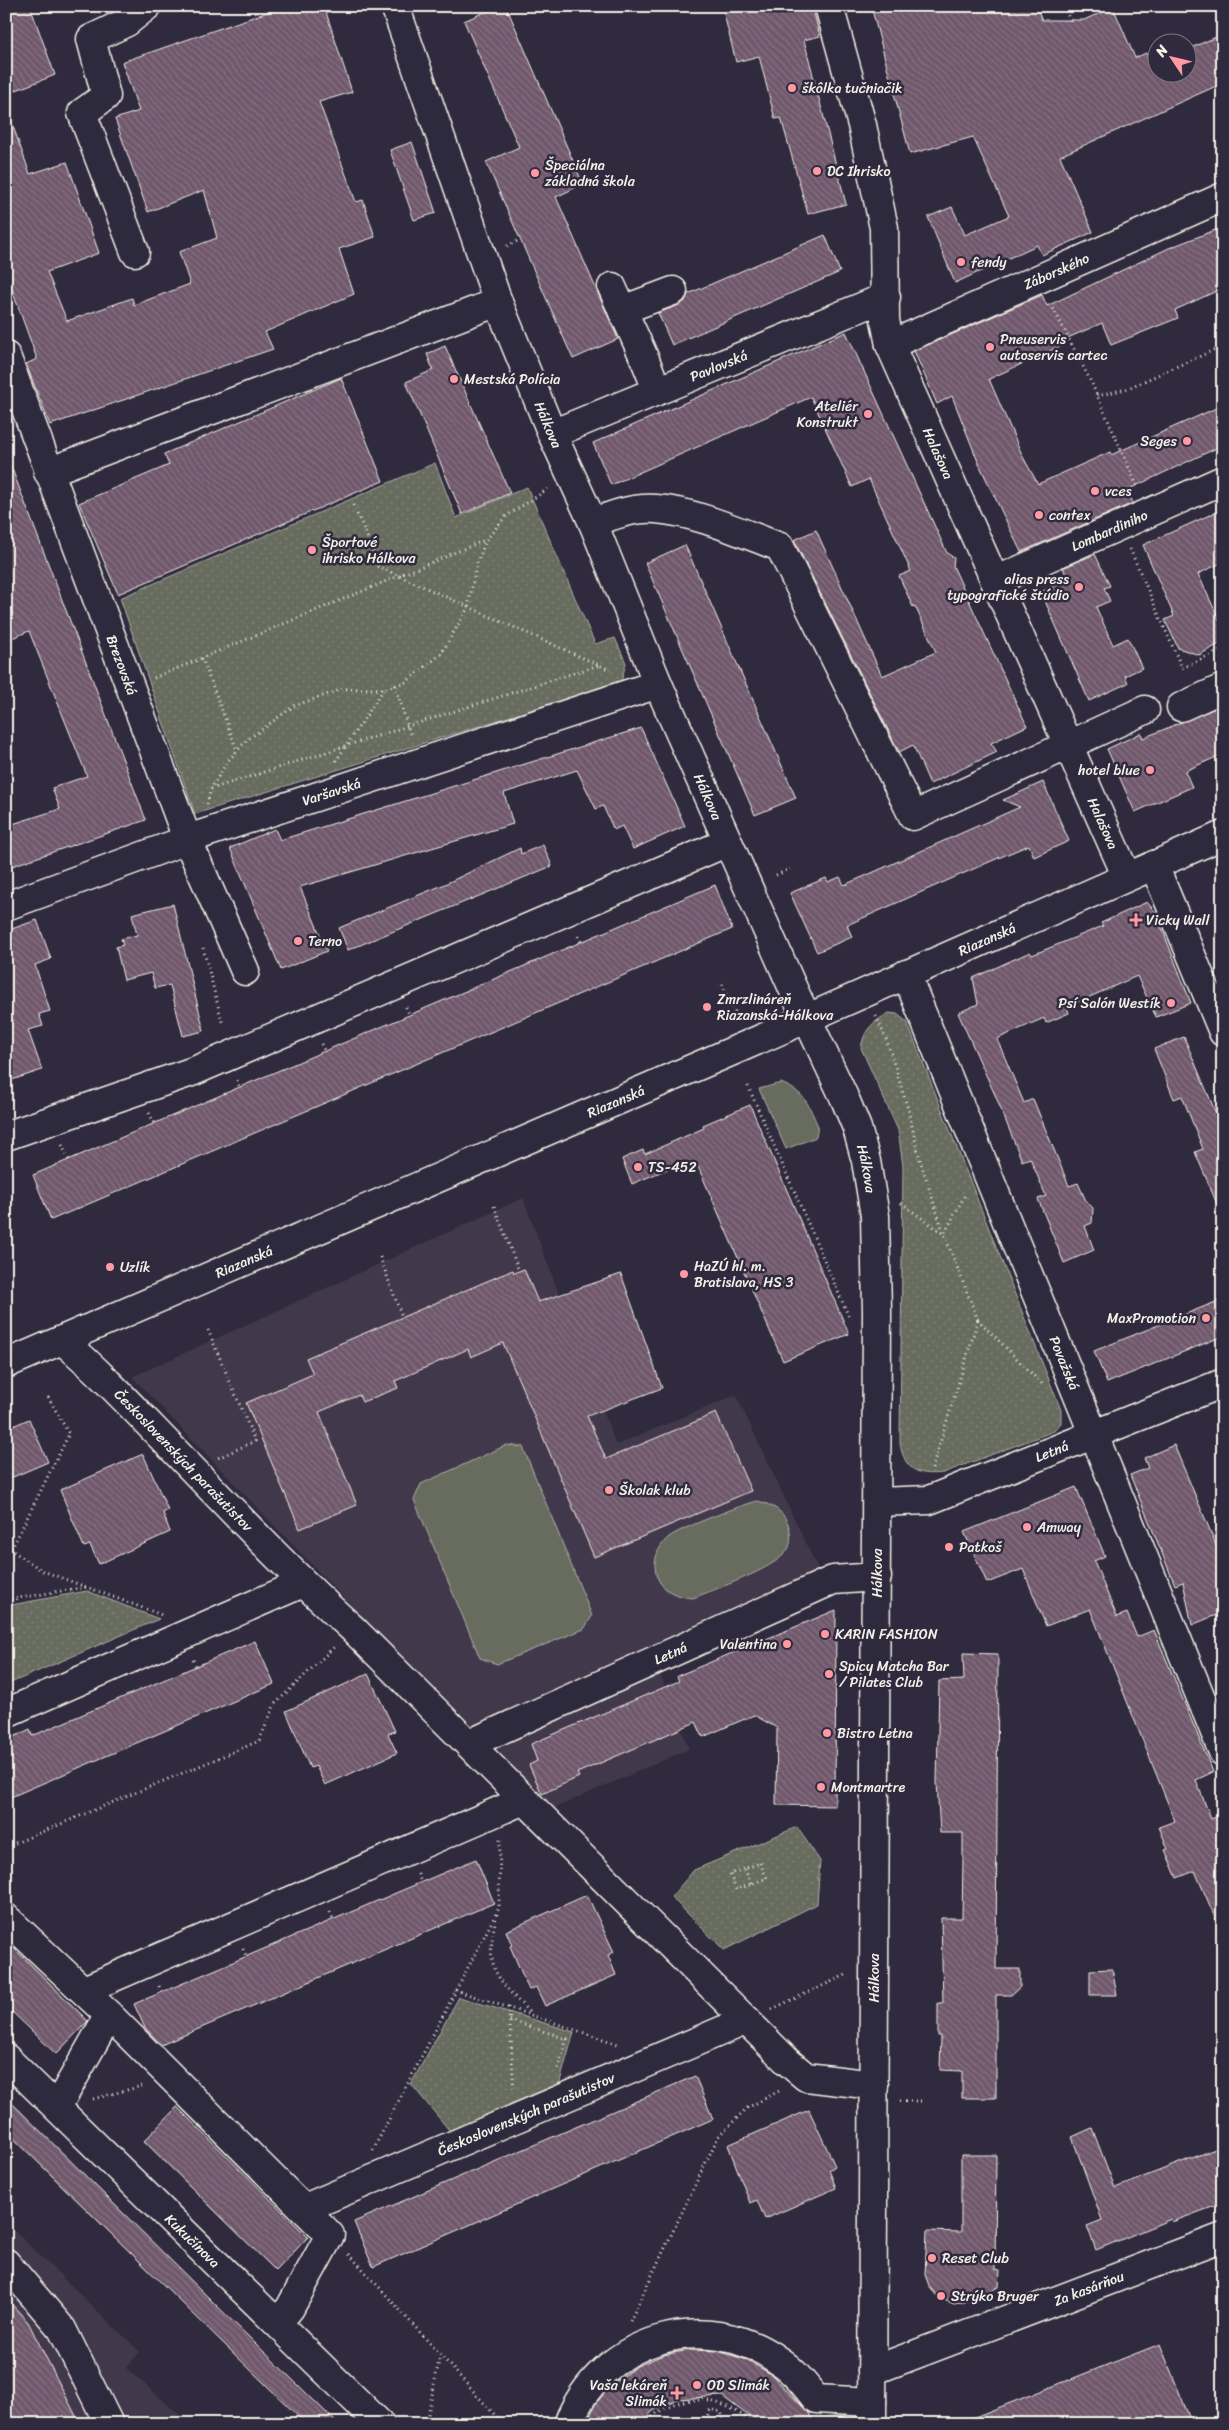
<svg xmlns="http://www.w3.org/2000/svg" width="1229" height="2430" font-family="Sriracha,sans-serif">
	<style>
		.built { fill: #42384b }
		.grass { fill: #676c5f; stroke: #aeaea4 }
		.park { fill: url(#park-dots); stroke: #aeaea4 }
		.building { fill: url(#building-back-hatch); stroke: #f4f1e8 }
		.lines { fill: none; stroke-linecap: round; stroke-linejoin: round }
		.minor-casing { stroke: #f4f1e8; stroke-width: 31 }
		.path { stroke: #f4f1e8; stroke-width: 3; stroke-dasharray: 1 4; stroke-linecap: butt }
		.minor { stroke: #2f2a3d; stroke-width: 28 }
		.poi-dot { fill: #ff9aa2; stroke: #2f2a3d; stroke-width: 2 }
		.labels { text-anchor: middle; stroke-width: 5; stroke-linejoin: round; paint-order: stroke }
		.poi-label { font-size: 14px; fill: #f4f1e8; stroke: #2f2a3d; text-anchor: start }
		.street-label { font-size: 14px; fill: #f4f1e8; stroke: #2f2a3d }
	</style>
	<defs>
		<pattern id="park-dots" width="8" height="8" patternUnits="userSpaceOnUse" patternTransform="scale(1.25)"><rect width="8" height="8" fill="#676c5f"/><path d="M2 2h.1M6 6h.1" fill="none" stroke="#7d8176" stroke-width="1.8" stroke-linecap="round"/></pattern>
		<pattern id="building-back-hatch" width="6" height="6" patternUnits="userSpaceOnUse" patternTransform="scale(1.25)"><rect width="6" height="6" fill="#70596c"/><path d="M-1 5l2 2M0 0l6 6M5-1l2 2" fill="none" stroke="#857181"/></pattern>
	</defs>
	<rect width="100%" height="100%" fill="#2f2a3d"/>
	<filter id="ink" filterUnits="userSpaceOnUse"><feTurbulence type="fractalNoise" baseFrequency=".02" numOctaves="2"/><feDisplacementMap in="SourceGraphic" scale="10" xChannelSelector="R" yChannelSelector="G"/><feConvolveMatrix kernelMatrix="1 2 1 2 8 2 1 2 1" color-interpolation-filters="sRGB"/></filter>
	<g filter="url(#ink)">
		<g class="built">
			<path d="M523 1198 616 1445 736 1395 821 1575 650 1648 689 1749 548 1811 132 1377Z"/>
			<path d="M6 2223 140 2352 126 2368 190 2424H6Z"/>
		</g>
		<g class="grass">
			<path d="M781 1083C806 1093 808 1104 818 1126L816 1137 786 1149 759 1089Z"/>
			<path d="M507 1445 523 1447 592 1616 584 1629 497 1664 480 1658 414 1500 421 1484Z"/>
			<path d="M758 1501C772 1505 785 1511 789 1527 791 1535 792 1545 786 1552 772 1570 715 1589 693 1598 679 1597 664 1592 658 1579 651 1564 657 1547 669 1537 679 1529 743 1504 758 1501Z"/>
		</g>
		<g class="park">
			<path d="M435 463 456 518 527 487 595 644 615 638 626 663 621 682 195 814 120 598Z"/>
			<path d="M889 1013 897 1014 907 1022 1061 1410V1423L1054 1431 943 1473C917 1476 905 1470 900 1444L903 1166 898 1130 861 1048C864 1029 873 1022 889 1013Z"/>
			<path d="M87 1591 159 1619 6 1685V1606Z"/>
			<path d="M797 1827 820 1861 817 1904 724 1950 671 1897 694 1870Z"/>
			<path d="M459 1997 574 2032 557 2092 454 2136 411 2084Z"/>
		</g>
		<g class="building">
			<path d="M6 6H30L55 75 6 94Z"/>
			<path d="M285 6H324L352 92 319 102 356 202 363 200 375 237 339 249 354 294 265 332 273 349 50 425 26 364 37 359 6 273V116L9 115 30 174 67 162 99 253 47 272 67 321 132 298 134 305 190 284 179 252 217 238 204 190 148 212 115 119 139 111 122 62Z"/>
			<path d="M499 6H506L583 184 556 197 618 339 573 359 486 162 519 147 464 21Z"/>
			<path d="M722 6H812L820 36 804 40 846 204 808 214 781 118 775 119 759 56 736 62Z"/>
			<path d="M871 6H1036L1042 20H1084L1113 7 1135 58 1146 53 1151 65 1156 63V72H1186V50L1223 34V83L1060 156 1093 232 1042 255 1037 245 955 283 928 217 952 207 965 235 1009 216 973 137 910 154Z"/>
			<path d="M412 142 436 213 414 220 390 150Z"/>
			<path d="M1223 227V288L1175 310 1178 318 1111 345 1102 323 1063 340 1065 344 989 379 1023 457 1038 484 1110 452 1111 455 1223 405V445L1127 490 1133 503 1021 552 979 464 952 396 937 404 914 351 1042 295 1047 306 1169 248Z"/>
			<path d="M825 235 840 272 672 345 658 313 679 305 685 301 688 294Z"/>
			<path d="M846 332 947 553 954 558 953 566 1027 726 991 743 997 752 930 784 913 745 899 752 794 540 816 530 882 676 936 652 915 606 913 607 899 576 911 571 869 479 852 487 811 397 611 485 593 443Z"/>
			<path d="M445 346 510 493 462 514 406 382 433 370 427 354Z"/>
			<path d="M341 378 383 481 118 594 79 503 169 465 164 454Z"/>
			<path d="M6 461H9L146 820 6 868V826L60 809 52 788 87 776 29 631 12 638 6 622Z"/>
			<path d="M1223 509V562L1198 574 1223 628V642L1199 655 1178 648 1165 620 1174 616 1143 545Z"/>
			<path d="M685 545 796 798 755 815 645 563Z"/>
			<path d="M1095 554 1110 586 1104 588 1110 601 1096 607 1113 645 1128 638 1142 668 1125 676 1128 683 1089 701 1041 592 1068 579 1063 568Z"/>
			<path d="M1223 705V754L1185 771 1192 787 1135 812 1107 749 1141 733 1143 738Z"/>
			<path d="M641 728 685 826 633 849 622 826 614 830 603 806 596 809 577 770 504 793 513 824 300 887 327 951 281 970 230 848 275 829 280 840Z"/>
			<path d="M1043 782 1069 841 1034 857 1029 845 996 859 847 925 852 937 817 952 790 893 826 878 828 882 840 877 844 885 865 876 1020 807 1003 800Z"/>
			<path d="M543 845 552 866 348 950 339 928 443 885 520 848 521 854Z"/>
			<path d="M715 885 732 929 51 1220 33 1175Z"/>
			<path d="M1147 902 1156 913 1191 1003 1156 1017 1137 976 1067 1007 1069 1013 1046 1023 1044 1018 997 1039 1024 1103 1033 1099 1069 1186 1078 1183 1086 1201 1093 1208 1092 1223 1085 1226 1094 1250 1064 1263 1038 1199 1046 1196 1030 1158 1022 1161 996 1097 958 1013 978 1004 973 978 1030 952 1032 955 1103 926 1101 923Z"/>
			<path d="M173 904 204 1031 183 1036 170 985 155 988 151 973 124 980 116 947 123 945 121 939 137 935 132 914Z"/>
			<path d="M37 920 51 959 35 965 50 1011 39 1014 43 1026 28 1030 42 1070 6 1082V931Z"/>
			<path d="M1184 1037 1223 1130V1218L1195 1152 1203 1149 1182 1096 1174 1099 1154 1049Z"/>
			<path d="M750 1105 849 1334 783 1361 696 1162 682 1169 679 1164 632 1184 622 1159 643 1150 645 1154 704 1128 703 1125Z"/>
			<path d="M524 1269 538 1302 621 1274 662 1388 587 1416 606 1459 716 1413 751 1491 594 1557 503 1343 471 1357 468 1349 395 1381 398 1388 362 1402 359 1395 319 1412 357 1505 300 1529 246 1403 313 1374 306 1358 513 1270 514 1273Z"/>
			<path d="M1223 1299V1336L1107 1383 1094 1351Z"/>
			<path d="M29 1419 48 1462 6 1480V1429Z"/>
			<path d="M1174 1445 1223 1561V1612L1192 1625 1183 1582 1175 1585 1130 1475 1148 1468 1144 1458Z"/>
			<path d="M143 1454 168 1510 163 1513 170 1532 99 1564 90 1545 84 1547 60 1490Z"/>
			<path d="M1076 1487 1105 1556 1094 1561 1117 1617 1127 1613 1137 1637 1154 1630 1213 1772 1196 1780 1211 1819 1223 1814V1936L1195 1871 1177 1878 1165 1850 1168 1849 1159 1827 1175 1821 1090 1609 1046 1626 1023 1569 987 1583 964 1532Z"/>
			<path d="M836 1610 835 1806 776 1805 777 1728 754 1715 703 1737 696 1722 577 1773 579 1777 542 1794 529 1765 537 1761 531 1744 679 1681 677 1676Z"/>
			<path d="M255 1641 274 1684 6 1799V1741L30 1729 32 1736Z"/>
			<path d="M963 1653 998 1654 996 1969H1020V1987L1011 1995H996V2098H962V2071L940 2070 941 2036H938V2003H943L941 1918H962L963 1860V1833H940L937 1782 939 1681 964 1680Z"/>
			<path d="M368 1674 395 1731 388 1734 397 1753 325 1785 316 1766 310 1768 286 1711Z"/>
			<path d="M476 1859 494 1903 161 2045 145 2028 134 2004Z"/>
			<path d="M587 1895 614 1952 608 1955 616 1975 545 2006 536 1987 529 1990 510 1946 512 1945 506 1931Z"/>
			<path d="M6 1940 88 2021 56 2054 6 2006Z"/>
			<path d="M1112 1969 1117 1995H1090V1970Z"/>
			<path d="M695 2076 713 2119 373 2267 354 2222Z"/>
			<path d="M6 2097 215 2304 338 2424H306L6 2131Z"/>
			<path d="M177 2107 308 2237 276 2271 144 2141Z"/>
			<path d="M809 2110 835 2166 829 2170 836 2188 765 2219 757 2200 750 2203 728 2145Z"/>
			<path d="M1092 2128 1115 2188 1223 2146V2203L1172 2222 1171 2219 1096 2250 1087 2226 1102 2220 1072 2137Z"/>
			<path d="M961 2155H996L995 2269 1000 2270 999 2287 965 2302 954 2304 939 2298 930 2288 925 2275 927 2231 961 2232Z"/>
			<path d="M6 2298 28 2322 80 2424H6Z"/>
			<path d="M1160 2344 1192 2424H962V2422Z"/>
			<path d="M689 2350 717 2351 744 2359 771 2374 809 2413 814 2424H759L722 2396 677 2399 653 2411 640 2424H586L596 2403 615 2382 637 2366 663 2355Z"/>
		</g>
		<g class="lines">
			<g class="minor-casing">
				<g id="minor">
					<path id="s1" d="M395 6 498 302 552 434 593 523 658 684 795 993 845 1099 857 1128 866 1161 875 1216 877 1311 872 2424"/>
					<path id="s2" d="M829 6 862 125 884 228 885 320 890 345 1127 877"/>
					<path d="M135 252 82 113 106 96 91 39 127 22 147 6"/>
					<path d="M612 287C627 322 645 355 657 391"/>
					<path d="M622 310 673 291"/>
					<path id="s3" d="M890 345 1223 197"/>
					<path id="s4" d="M6 356 188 841 245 971"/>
					<path id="s5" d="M552 434 886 297"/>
					<path d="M48 472 498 302"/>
					<path d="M593 523C612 515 634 507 656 509 696 512 742 533 780 547L913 816 1145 710"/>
					<path id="s6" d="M995 581 1223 480"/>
					<path d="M1181 707 1223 688"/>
					<path d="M1154 865 1223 1032"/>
					<path id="s7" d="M6 906 203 834 658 684"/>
					<path id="s8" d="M906 974 1223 1752"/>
					<path d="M6 1136 194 1071 728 842"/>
					<path id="s9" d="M62 1340C100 1372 135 1410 170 1446 230 1508 289 1571 353 1629L788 2062 806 2077 874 2085"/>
					<path id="s10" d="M6 1364 749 1044 1223 835"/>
					<path id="s11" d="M877 1502 929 1500 1223 1383"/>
					<path d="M6 1713 303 1583"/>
					<path id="s12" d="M469 1744 833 1580 877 1577"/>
					<path d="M6 1918 109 2015 57 2107"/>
					<path d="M84 1990 524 1800"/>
					<path d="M109 2015 330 2235 290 2308 277 2323"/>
					<path id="s13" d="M6 2058 380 2424"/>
					<path id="s14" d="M305 2208 747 2020"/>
					<path d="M6 2263 62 2329 109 2424"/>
					<path id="s15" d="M872 2371 1223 2237"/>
					<path d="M568 2424C601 2338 705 2307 779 2361 794 2371 805 2385 816 2399L872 2402"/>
				</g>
			</g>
			<g class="path">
				<path d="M1064 6 1071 23"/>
				<path d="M507 246 520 240"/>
				<path d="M1051 304 1092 384 1138 488"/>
				<path d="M1097 396 1126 389 1223 346"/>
				<path d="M548 489 505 517 486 540 476 566 468 608 441 654 406 682 384 689H343L294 706 247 740 227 762 211 789 599 665"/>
				<path d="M353 505 381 568"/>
				<path d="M1130 549 1182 668 1223 649"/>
				<path d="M377 566 610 670"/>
				<path d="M202 658 237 750"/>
				<path d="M154 678 485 540"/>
				<path d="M395 685 411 737"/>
				<path d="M336 761 384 689"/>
				<path d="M207 804 211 789"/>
				<path d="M776 875 790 869"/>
				<path d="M578 936 581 942"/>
				<path d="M203 948 223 1025"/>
				<path d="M722 984 737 1016"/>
				<path d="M406 1007 410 1016"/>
				<path d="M876 1016 887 1041 908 1109 920 1160 944 1234 978 1320"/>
				<path d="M321 1044 325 1052"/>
				<path d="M237 1080 240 1088"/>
				<path d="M748 1086 849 1317"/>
				<path d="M149 1113 155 1124"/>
				<path d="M62 1145 69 1160"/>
				<path d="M901 1203 944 1234 966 1193"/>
				<path d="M494 1206 519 1271"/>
				<path d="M380 1257 402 1317"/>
				<path d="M208 1330 255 1441 218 1458"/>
				<path d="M48 1397 69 1434 11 1550 43 1571 86 1587"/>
				<path d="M932 1469 978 1320 1042 1384"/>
				<path d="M6 1559 11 1550"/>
				<path d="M6 1600 86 1587 162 1615"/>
				<path d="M193 1660 196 1666"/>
				<path d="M6 1847 259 1741 275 1704 334 1647"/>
				<path d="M760 1863 767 1878 736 1890 730 1874Z"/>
				<path d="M745 1869 751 1884"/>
				<path d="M418 1874 421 1882"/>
				<path d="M330 1912 333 1919"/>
				<path d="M497 1914C484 1968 493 1974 530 2013"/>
				<path d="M243 1949 246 1956"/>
				<path d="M159 1986 161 1992"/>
				<path d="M455 1990 621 2045"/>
				<path d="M509 2007 514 2091"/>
				<path d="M772 2009 848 1974"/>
				<path d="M510 2020 567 2039 557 2072"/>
				<path d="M93 2099 142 2086"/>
				<path d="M900 2101H925"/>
				<path d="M373 2150 499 1908 500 1839"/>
				<path d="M349 2254 503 2424"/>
				<path d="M630 2321 718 2137 747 2108 781 2090"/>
				<path d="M426 2424 440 2356"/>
				<path d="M645 2424C676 2390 721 2394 753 2424"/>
				<path d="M709 2424 706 2420 710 2409 721 2412 723 2417 720 2424"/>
			</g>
			<use href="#minor" class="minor"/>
		</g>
	</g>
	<g class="poi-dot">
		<circle cx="792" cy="88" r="5"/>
		<circle cx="817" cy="171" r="5"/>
		<circle cx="535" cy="173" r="5"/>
		<circle cx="961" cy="262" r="5"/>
		<circle cx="990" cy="347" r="5"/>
		<circle cx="454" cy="379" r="5"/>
		<circle cx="868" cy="414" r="5"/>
		<circle cx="1187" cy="441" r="5"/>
		<circle cx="1095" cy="491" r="5"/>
		<circle cx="1039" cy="515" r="5"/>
		<circle cx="312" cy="550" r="5"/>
		<circle cx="1079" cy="587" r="5"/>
		<circle cx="1150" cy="770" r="5"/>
		<path d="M1133.5 912.5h5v5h5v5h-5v5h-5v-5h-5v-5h5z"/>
		<circle cx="298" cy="941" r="5"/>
		<circle cx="1171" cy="1003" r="5"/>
		<circle cx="707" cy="1007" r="5"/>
		<circle cx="638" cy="1167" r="5"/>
		<circle cx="110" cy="1267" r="5"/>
		<circle cx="684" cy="1274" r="5"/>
		<circle cx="1206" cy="1318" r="5"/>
		<circle cx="609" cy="1490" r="5"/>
		<circle cx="1027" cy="1527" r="5"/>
		<circle cx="949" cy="1547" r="5"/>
		<circle cx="825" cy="1634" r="5"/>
		<circle cx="787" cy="1644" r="5"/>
		<circle cx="829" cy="1674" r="5"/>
		<circle cx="827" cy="1733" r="5"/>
		<circle cx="821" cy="1787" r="5"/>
		<circle cx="932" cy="2258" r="5"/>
		<circle cx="941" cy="2296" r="5"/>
		<circle cx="697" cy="2385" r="5"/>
		<path d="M674.5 2385.5h5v5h5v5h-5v5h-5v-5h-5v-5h5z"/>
	</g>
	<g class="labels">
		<g class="poi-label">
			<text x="802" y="93">škôlka tučniačik</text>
			<text x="545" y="170">Špeciálna<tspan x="545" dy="16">základná škola</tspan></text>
			<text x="827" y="176">DC Ihrisko</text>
			<text x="971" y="267">fendy</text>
			<text x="1000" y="344">Pneuservis<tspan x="1000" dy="16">autoservis cartec</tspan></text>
			<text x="464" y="384">Mestská Polícia</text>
			<text x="858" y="411" text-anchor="end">Ateliér<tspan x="858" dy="16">Konstrukt</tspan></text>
			<text x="1177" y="446" text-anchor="end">Seges</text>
			<text x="1105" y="496">vces</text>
			<text x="1049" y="520">contex</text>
			<text x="322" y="547">Športové<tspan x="322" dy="16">ihrisko Hálkova</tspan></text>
			<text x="1069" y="584" text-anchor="end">alias press<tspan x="1069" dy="16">typografické štúdio</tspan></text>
			<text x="1140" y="775" text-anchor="end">hotel blue</text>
			<text x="1146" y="925">Vicky Wall</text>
			<text x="308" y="946">Terno</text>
			<text x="717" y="1004">Zmrzlináreň<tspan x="717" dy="16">Riazanská-Hálkova</tspan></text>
			<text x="1161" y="1008" text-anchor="end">Psí Salón Westík</text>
			<text x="648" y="1172">TS-452</text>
			<text x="694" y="1271">HaZÚ hl. m.<tspan x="694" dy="16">Bratislava, HS 3</tspan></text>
			<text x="120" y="1272">Uzlík</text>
			<text x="1196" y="1323" text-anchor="end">MaxPromotion</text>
			<text x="619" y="1495">Školak klub</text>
			<text x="1037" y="1532">Amway</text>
			<text x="959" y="1552">Patkoš</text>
			<text x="835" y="1639">KARIN FASHION</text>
			<text x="777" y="1649" text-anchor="end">Valentina</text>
			<text x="839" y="1671">Spicy Matcha Bar<tspan x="839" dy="16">/ Pilates Club</tspan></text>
			<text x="837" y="1738">Bistro Letna</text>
			<text x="831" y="1792">Montmartre</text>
			<text x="942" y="2263">Reset Club</text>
			<text x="951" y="2301">Strýko Bruger</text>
			<text x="667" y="2390" text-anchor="end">Vaša lekáreň<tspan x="667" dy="16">Slimák</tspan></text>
			<text x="707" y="2390">OD Slimák</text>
		</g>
		<g class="street-label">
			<text dy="5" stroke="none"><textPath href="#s3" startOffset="182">Záborského</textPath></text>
			<text dy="5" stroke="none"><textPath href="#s5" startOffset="180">Pavlovská</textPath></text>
			<text dy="5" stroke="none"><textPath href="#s1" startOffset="446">Hálkova</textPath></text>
			<text dy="5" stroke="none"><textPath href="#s2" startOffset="465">Halašova</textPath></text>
			<text dy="5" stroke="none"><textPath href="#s6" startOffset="125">Lombardiniho</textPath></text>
			<text dy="5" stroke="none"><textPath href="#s4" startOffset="330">Brezovská</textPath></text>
			<text dy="5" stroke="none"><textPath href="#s7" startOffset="345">Varšavská</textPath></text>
			<text dy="5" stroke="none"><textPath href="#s1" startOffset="851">Hálkova</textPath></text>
			<text dy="5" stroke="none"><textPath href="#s2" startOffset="870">Halašova</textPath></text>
			<text dy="5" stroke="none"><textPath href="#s10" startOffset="1069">Riazanská</textPath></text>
			<text dy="5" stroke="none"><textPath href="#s10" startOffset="664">Riazanská</textPath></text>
			<text dy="5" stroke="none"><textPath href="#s1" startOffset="1256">Hálkova</textPath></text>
			<text dy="5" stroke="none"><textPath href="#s10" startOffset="259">Riazanská</textPath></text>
			<text dy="5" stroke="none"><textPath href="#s8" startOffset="420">Považská</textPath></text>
			<text dy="5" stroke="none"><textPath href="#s11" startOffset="184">Letná</textPath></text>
			<text dy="5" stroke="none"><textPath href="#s9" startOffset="171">Československých parašutistov</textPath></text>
			<text transform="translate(877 1573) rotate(-90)" y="5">Hálkova</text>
			<text dy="5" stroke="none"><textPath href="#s12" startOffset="221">Letná</textPath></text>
			<text transform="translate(874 1978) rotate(-90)" y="5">Hálkova</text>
			<text dy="5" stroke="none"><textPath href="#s14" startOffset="240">Československých parašutistov</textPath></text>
			<text dy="5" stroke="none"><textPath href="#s13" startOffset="261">Kukučínova</textPath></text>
			<text dy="5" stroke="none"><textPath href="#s15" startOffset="232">Za kasárňou</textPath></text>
		</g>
	</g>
	<rect width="1229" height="2430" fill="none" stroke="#2f2a3d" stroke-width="25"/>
	<rect x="12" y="12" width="1204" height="2405" fill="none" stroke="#f4f1e8" stroke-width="2" filter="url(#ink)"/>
	<g transform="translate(1172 58) rotate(305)"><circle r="24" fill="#2f2a3d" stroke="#7e7a81"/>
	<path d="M0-4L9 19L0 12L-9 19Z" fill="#ff9aa2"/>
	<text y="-8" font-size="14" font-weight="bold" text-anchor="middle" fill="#f4f1e8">N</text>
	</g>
</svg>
